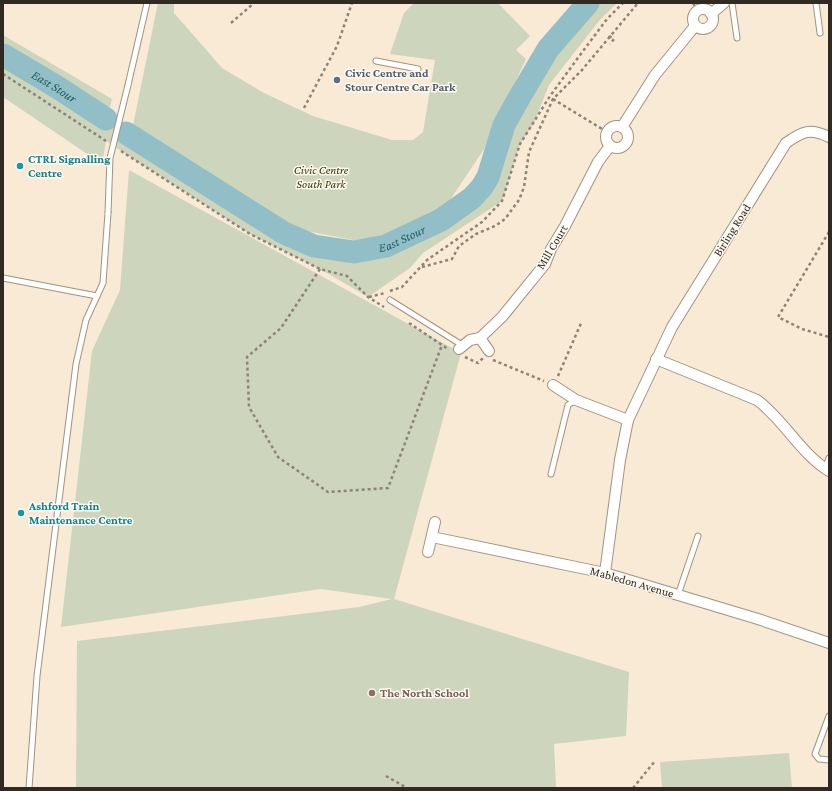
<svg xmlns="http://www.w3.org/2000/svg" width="832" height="791" font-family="'Crimson Pro',serif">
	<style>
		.green { fill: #cdd5bd }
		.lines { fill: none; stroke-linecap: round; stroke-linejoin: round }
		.river { stroke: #92bfc7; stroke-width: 23 }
		.service-casing { stroke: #a1937f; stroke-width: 7 }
		.minor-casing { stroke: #a1937f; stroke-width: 12 }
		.path { stroke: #8e8375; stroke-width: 2.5; stroke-dasharray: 3 3; stroke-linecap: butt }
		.service { stroke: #fff; stroke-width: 5 }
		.minor { stroke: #fff; stroke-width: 10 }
		.service-bridge-casing { stroke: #a1937f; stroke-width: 7; stroke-linecap: butt }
		.service-bridge { stroke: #fff; stroke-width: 5 }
		.service-dot { fill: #5c6f8a; stroke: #fff9f0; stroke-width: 1.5 }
		.culture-dot { fill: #0f9aa8; stroke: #fff9f0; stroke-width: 1.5 }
		.education-dot { fill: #8d6e63; stroke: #fff9f0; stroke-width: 1.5 }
		.labels { text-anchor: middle; stroke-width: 3; stroke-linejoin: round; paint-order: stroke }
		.service-label { font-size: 12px; font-weight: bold; fill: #4e5e75; stroke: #fff9f0; text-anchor: start }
		.culture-label { font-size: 12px; font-weight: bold; fill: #0d838f; stroke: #fff9f0; text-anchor: start }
		.park-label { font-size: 12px; font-style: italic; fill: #303c02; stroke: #fff9f0 }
		.street-label { font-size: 12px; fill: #302a22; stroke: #fff9f0 }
		.education-label { font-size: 12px; font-weight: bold; fill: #785e54; stroke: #fff9f0; text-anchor: start }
		.water-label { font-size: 13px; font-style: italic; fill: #1e5c65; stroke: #fff9f0 }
	</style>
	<rect width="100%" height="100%" fill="#f9ead5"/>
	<g class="green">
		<path d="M158 3H174V13L222 68 264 93 313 116 392 140H413L423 132 435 60 390 54 404 13 414 3H498L530 36 516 50 526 59 484 149 444 209 412 230 369 243 301 230 231 191 132 130Z"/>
		<path d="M589 3H617L599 21 549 85 534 123 520 144 502 201 423 253 410 268 368 297 320 269 250 234 106 141 102 164 3 97V55L126 133 314 246 364 251 441 220 487 177 504 125 535 72 579 12Z"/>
		<path d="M3 35 112 99 108 115 3 50Z"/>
		<path d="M129 170 461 353 394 599 629 672 626 736 554 744 556 787 544 788H76L77 641 359 607 392 599 321 589 61 627 92 351 120 290Z"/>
		<path d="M789 753 792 788H662L660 762Z"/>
	</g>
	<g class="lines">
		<g class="river">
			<path id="s1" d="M3 55 57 87 106 119"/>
			<path id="s2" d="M126 133 284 233 314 246 354 252 386 246 441 220 472 198 482 187 488 177 504 125 519 98 548 49 588 3"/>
		</g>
		<g class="service-casing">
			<g id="service">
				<path d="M732 3 737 38"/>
				<path d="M816 3 820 33"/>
				<path d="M376 61 418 69"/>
				<path d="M128 85 147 3"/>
				<path d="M3 278 97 296"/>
				<path d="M390 300 462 345"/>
				<path d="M825 469 829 458"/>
				<path d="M551 474 568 405 576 400"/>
				<path d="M678 595 698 536"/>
				<path d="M829 716 815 754 819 759 829 760"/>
				<path d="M29 788 37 676 76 364 86 320 103 283 108 213"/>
			</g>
		</g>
		<g class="minor-casing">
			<g id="minor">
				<circle cx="703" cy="19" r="10"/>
				<path d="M711 14 724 3"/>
				<circle cx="617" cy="137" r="11"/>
				<path d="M622 127 655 75 695 26"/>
				<path d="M480 338 489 351"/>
				<path d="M459 349 470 340 480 338 502 317 545 264 551 249 565 226 598 162 610 146"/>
				<path d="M656 359 757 400C784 420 800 453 829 471"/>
				<path d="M553 385 576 400 628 420"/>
				<path d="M432 537 605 573 758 619 829 643"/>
				<path d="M428 552 435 522"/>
				<path d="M605 573 620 460 628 420 672 327 786 143C803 131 810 128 829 137"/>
			</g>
		</g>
		<g class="path">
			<path d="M693 3 698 11"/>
			<path d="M231 23 254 3"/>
			<path d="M609 36 614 39 610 44"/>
			<path d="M3 74 106 141"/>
			<path d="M553 99 607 132"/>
			<path d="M304 108 337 46 352 3"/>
			<path d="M121 151 250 234 320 269 347 276 368 297 384 307"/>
			<path d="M829 232 778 317 802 329 829 337"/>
			<path d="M422 267 452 259 459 246 476 234 495 226 505 219 519 200 524 187 529 152 553 99 582 70 638 3"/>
			<path d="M320 269 281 328 247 357 249 407 278 457 328 492 388 488 442 345"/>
			<path d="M390 291 402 287 427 260 482 222 502 201 520 144 550 96 583 51 607 19 623 3"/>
			<path d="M369 297 385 293"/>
			<path d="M409 323 448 349"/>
			<path d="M465 357 478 363 483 358"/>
			<path d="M493 360 544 381"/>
			<path d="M558 376 582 321"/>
			<path d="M386 776 407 788"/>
			<path d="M633 788 655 761"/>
		</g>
		<use href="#service" class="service"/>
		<use href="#minor" class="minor"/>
		<g class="service-bridge-casing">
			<path id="service-bridge" d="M108 213 110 158 128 85"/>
		</g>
		<use href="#service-bridge" class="service-bridge"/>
	</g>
	<circle class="service-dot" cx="337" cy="80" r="4"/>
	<g class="culture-dot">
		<circle cx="20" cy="166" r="4"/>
		<circle cx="21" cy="513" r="4"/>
	</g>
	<circle class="education-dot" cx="372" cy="693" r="4"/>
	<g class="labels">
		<g class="service-label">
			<text x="345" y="77">Civic Centre and<tspan x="345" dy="14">Stour Centre Car Park</tspan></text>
		</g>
		<g class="culture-label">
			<text x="28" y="163">CTRL Signalling<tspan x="28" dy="14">Centre</tspan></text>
			<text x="29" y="510">Ashford Train<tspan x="29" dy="14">Maintenance Centre</tspan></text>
		</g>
		<g class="park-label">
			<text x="321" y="174">Civic Centre<tspan x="321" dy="14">South Park</tspan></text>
		</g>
		<g class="street-label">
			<text transform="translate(732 230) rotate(-58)" y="4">Birling Road</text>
			<text transform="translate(552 247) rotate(-59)" y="4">Mill Court</text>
			<text transform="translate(632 582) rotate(16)" y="4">Mabledon Avenue</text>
		</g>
		<g class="education-label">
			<text x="380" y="697">The North School</text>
		</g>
		<g class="water-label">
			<text dy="5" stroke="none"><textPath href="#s1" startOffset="60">East Stour</textPath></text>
			<text dy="5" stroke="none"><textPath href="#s2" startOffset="310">East Stour</textPath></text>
		</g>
	</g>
	<rect width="832" height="791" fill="none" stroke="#302a22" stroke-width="8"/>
</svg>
